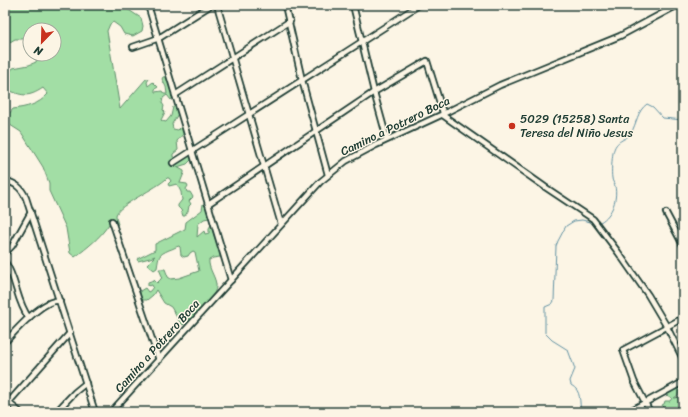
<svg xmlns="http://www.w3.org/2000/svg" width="688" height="417" font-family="Sriracha,sans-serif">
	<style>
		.green { fill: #a2dea5; stroke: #608e6c }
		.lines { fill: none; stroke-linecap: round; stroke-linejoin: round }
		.stream { stroke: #6191a3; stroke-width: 1 }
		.street-casing { stroke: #1f3d34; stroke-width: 8 }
		.street { stroke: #fcf5e5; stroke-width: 4.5 }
		.poi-dot { fill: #c8321e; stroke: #fcf5e5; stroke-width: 1.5 }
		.labels { text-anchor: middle; stroke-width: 3; stroke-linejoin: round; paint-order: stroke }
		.poi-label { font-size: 12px; fill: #1f3d34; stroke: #fcf5e5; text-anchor: start }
		.street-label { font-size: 12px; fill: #1f3d34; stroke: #fcf5e5 }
	</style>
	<rect width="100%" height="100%" fill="#fcf5e5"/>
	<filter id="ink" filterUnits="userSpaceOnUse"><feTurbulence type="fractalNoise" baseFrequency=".025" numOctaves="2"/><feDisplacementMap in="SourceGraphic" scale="8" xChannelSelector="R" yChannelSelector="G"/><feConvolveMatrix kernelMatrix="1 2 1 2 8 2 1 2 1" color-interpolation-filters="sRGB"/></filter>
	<g filter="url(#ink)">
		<g class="green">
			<path d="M5 5H121L141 18 143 26 142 31 133 36 124 34 120 27 113 22 110 24 107 31 120 109 146 79H149L147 82 148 86 153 82 158 87 155 89V92L162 91 164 94H167L166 87 162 79 163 77 169 76 173 97 171 100 167 95 163 98 162 103 164 106 163 110 165 112 161 120 162 121 166 122 171 116 173 107 177 106 179 112 172 124 173 129 178 130 181 127 183 128 185 132 177 141 178 150 173 154V157L181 159 190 155 192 159 187 164 177 167 184 171V173L180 183 187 184 188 186 186 189 187 192H190L193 197 189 201 191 204 189 206 188 211 185 216H183L181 210 178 207V205L182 200 181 192 177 184 169 186 168 184 171 181 169 178H167C158 188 118 205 116 215 116 217 117 222 118 224L116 226H112L109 224C100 238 88 247 75 257L70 253 66 228 49 191V183L43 167 21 132 7 123 8 115 13 109C27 107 38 105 48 94L43 88C28 98 22 96 6 89L5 90V78L13 68 29 65 36 62 38 54H54V30H30V39H15L5 45Z"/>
			<path d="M203 204H206L209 218 204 219 198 224 197 237 204 231 205 234 209 233V228L211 225C213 230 213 234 215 238 217 245 222 250 220 257L213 258 209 260C208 268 215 276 216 284 218 298 193 317 183 325L179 321 171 307 164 303 156 290 153 295 147 300H143L140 297V291L145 288 148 292 150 291 153 287 152 285 148 286V282L154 280 157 283 161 279 162 276 159 269H165L168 277 171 279 179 278 199 271 195 252 193 251 190 253 188 256 184 257 181 255 180 247 179 246C175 247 173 249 169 250 158 255 159 256 157 268L154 270 147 264 155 256 150 258 138 261 137 259 155 250V244L185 229 186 222 202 210Z"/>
			<path d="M681 385H683V388L680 389 678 395 674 398 679 397 681 398 680 404 683 409V412H667L666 409 663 408 662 405 664 404 665 401H670L672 398 665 394Z"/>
		</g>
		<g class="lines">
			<g class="stream">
				<path d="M598 223C611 218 618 200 615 186 614 183 612 181 612 178 611 173 612 158 613 153 616 138 625 142 631 133 637 123 637 111 647 104L653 107 663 118 683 120"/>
				<path d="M581 412C579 401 582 391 571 385L570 381 575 369 568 350 552 340 545 333V307L552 304 554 301 556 246 558 241 566 226 574 221 582 220 595 223"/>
			</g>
			<g class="street-casing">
				<g id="street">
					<path d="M148 5 231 280"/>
					<path d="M217 5 281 224"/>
					<path d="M285 5 302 80 328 175"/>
					<path d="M354 9 374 92 387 139"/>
					<path d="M133 47 159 38 211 5"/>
					<path d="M175 95 290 21"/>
					<path d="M173 163 419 5"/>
					<path d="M5 180C16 184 21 187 26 198L95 412"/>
					<path d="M208 204 374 92 427 61 444 116 545 187 593 219 618 252 648 295 667 327 683 359"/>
					<path d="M666 213 683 245"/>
					<path d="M112 221 159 360"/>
					<path d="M5 253 12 246 31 212"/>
					<path d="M5 262C17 279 16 301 29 318"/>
					<path d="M5 342C15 331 45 297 60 301"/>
					<path d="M5 400 20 412"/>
					<path d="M8 403 70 333"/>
					<path d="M56 412 75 392 86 383"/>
					<path d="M111 412 320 182 346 161 376 145 441 115 500 85 620 36 678 5"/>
					<path d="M628 412 683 382"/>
					<path d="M650 412 634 381 623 350 683 318"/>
				</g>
			</g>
			<use href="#street" class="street"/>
		</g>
	</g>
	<circle class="poi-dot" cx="512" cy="126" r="4"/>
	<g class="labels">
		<g class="poi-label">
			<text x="520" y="123">5029 (15258) Santa<tspan x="520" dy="14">Teresa del Niño Jesus</tspan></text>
		</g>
		<g class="street-label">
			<text transform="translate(395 126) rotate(-26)" y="4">Camino a Potrero Boca</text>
			<text transform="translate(157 346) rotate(-48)" y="4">Camino a Potrero Boca</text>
		</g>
	</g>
	<rect width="688" height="417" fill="none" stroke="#fcf5e5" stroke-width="20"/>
	<rect x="10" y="10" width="668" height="397" fill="none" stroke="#1f3d34" stroke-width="1.5" filter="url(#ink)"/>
	<g transform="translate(42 42) rotate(203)"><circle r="19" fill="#fcf5e5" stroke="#a4ab9e"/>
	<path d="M0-3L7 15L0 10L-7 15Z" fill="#c8321e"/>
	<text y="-6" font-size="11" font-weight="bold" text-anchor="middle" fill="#1f3d34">N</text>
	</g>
</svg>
